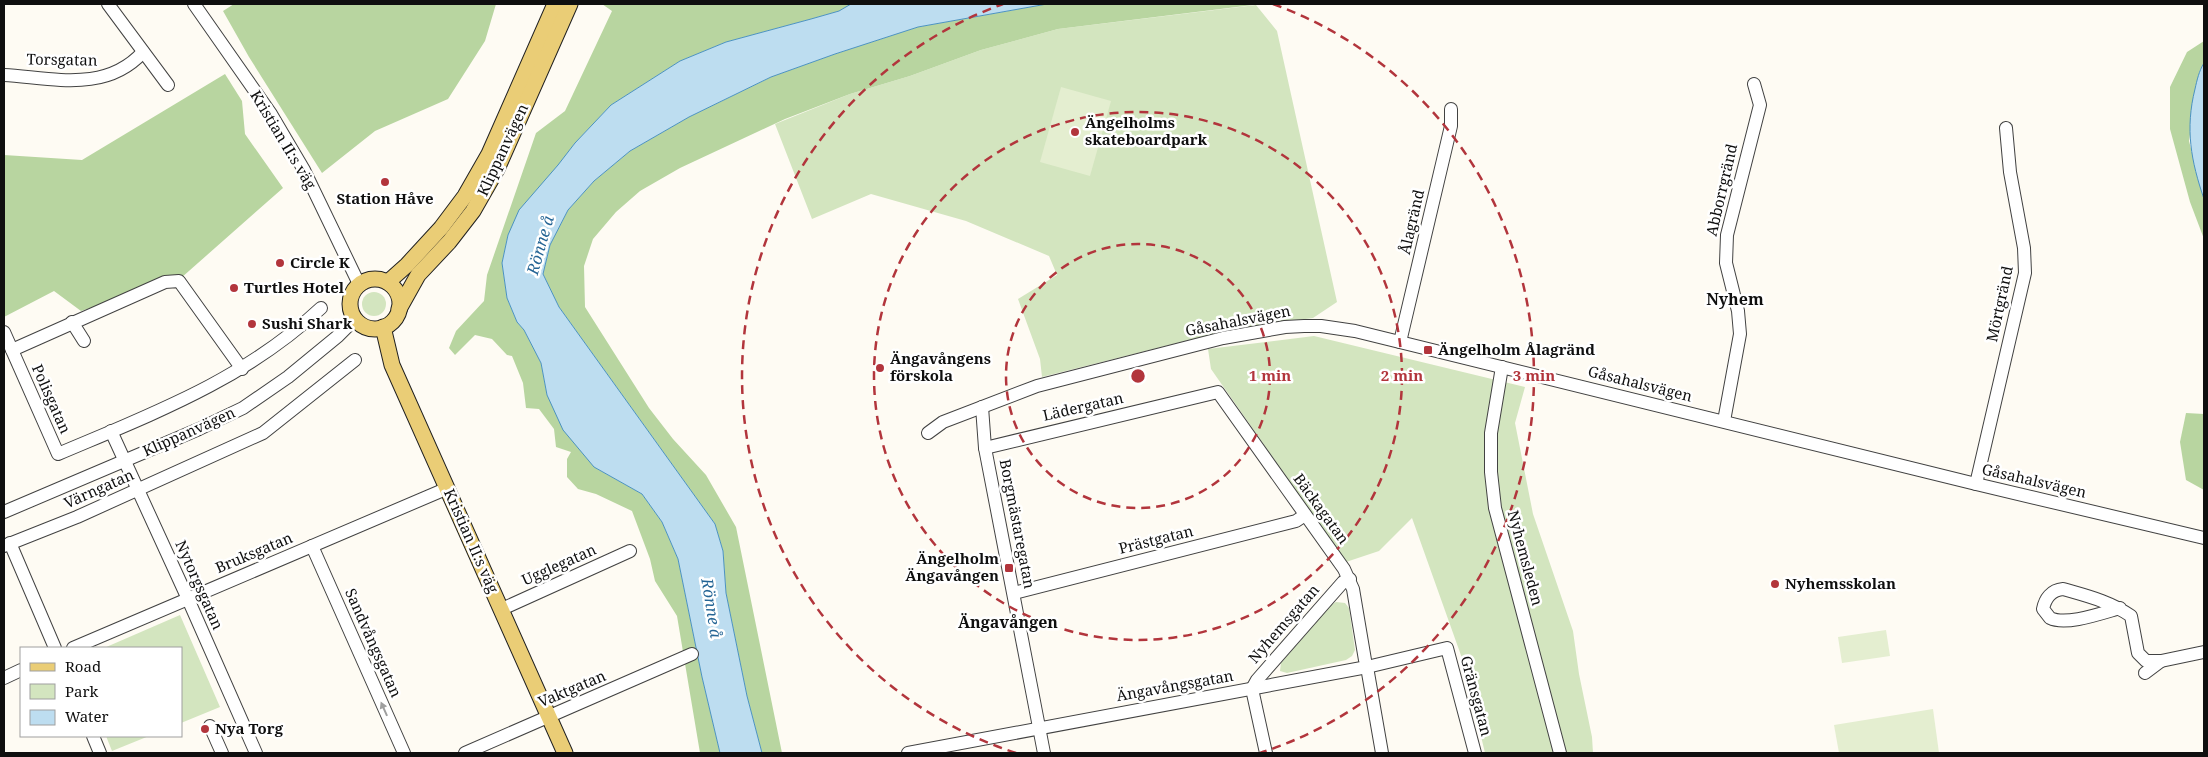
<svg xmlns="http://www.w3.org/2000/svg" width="2208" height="757" font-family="'Noto Serif',serif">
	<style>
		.green { fill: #d3e5bf }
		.forest { fill: #b8d5a0 }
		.pitch { fill: #e4eed0 }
		.water { fill: #bdddf0; stroke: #4b92c0 }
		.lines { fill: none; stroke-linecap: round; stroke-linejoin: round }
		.minor-casing { stroke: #424242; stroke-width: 14 }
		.major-casing { stroke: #202020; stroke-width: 17 }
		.minor { stroke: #fff; stroke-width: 12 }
		.major { stroke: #eacd76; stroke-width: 15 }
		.oneway { fill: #9f9f9f }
		.ring { fill: none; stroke: #b2353c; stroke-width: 2.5; stroke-dasharray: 9 6 }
		.poi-dot { fill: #b2353c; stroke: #fff; stroke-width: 2 }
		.labels { text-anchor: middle; stroke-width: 5; stroke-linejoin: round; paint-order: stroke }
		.street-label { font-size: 15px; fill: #0f0f0f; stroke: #fff }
		.poi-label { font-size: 15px; font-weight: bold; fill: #0f0f0f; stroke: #fff; text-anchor: start }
		.water-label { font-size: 16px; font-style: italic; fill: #256595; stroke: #fff }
		.neighbourhood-label { font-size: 16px; font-weight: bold; fill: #0f0f0f; stroke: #fff }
		.centre { fill: #b2353c; stroke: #fff; stroke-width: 2.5 }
		.ring-label { font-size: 15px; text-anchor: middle; font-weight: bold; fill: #b2353c; stroke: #fff; stroke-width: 5; stroke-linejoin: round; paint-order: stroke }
	</style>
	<rect width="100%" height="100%" fill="#fefbf3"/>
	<g class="green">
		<path d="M1256 5 1277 31 1337 302 1313 318 1237 328 1042 377 1040 359 1018 299 1057 275 1049 256 966 221 871 194 812 219 775 124 850 94 910 76 981 50 1058 29Z"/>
		<circle cx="374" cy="304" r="12"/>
		<path d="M1314 336 1525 387 1515 423 1533 514 1573 631 1579 674 1592 737 1593 753H1485L1463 661 1412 518 1379 551 1346 562 1211 369 1208 349Z"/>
		<path d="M1336 602 1345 603 1349 608 1355 650 1352 656 1346 660 1287 673 1280 671 1281 663 1331 605Z"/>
		<path d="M180 615 220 707 181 723V648H104Z"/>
		<path d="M106 736H149L112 751Z"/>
	</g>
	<g class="forest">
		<path d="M234 4H496L485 41 448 99 375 131 322 173 249 57 223 11Z"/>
		<path d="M602 4H851L839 11 811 19 726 42 680 61 611 105 575 143 508 235 502 263 507 298 517 322 524 330 541 363 547 395 594 467 642 494 662 522 678 559 702 677 720 753H700L677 616 655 581 650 559 632 511 596 494 578 489 567 477V459L571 452 556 447 554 429 539 409 526 408 523 383 512 356 507 355 492 339 475 335 455 355 449 348 456 331 484 301 487 275 536 133 565 111 612 11Z"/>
		<path d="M1047 4H1261L1058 29 981 50 910 76 850 94 785 119 680 168 640 191 616 212 593 239 584 266 585 307 649 408 673 439 706 475 736 527 782 753H762L747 696 726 593 723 551 715 524 559 307 543 274 550 245 568 210 594 181 630 151 689 117 771 77 835 54 918 27Z"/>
		<path d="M2204 41V63L2200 70 2189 141 2204 199V239L2190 202 2170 129V87L2187 52Z"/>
		<path d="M225 74 242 101 245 134 283 188 181 278 81 311 54 291 4 317V155L82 160Z"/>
		<path d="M2186 413 2204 414V490L2186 480 2180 442Z"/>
	</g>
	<g class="pitch">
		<path d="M1061 87 1111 101 1090 176 1040 162Z"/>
		<path d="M1886 630 1890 656 1842 663 1838 637Z"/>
		<path d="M1933 709 1939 753H1839L1834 725Z"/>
	</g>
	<g class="water">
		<path d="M851 4H1047L918 27 835 54 771 77 689 117 630 151 594 181 568 210 550 245 543 274 559 307 715 524 723 551 726 593 747 696 762 753H720L702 677 678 559 662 522 642 494 594 467 563 430 547 395 541 363 524 330 517 322 507 298 502 263 508 235 519 210 558 165 575 143 611 105 680 61 726 42 811 19 839 11Z"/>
		<path d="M2204 63V199C2191 161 2185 129 2195 89 2197 80 2199 71 2204 63Z"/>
	</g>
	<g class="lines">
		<g class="minor-casing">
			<g id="minor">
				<path d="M108 4 168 85"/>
				<path d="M194 4 271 114 304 170 359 284"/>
				<path d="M4 75C53 78 106 93 143 52"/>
				<path d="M72 322 84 341"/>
				<path d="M4 332 58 454C152 414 244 380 321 308"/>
				<path d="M1400 342 1451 126V109"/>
				<path d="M12 350 165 282 179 281 242 369"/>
				<path d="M1502 367 1491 433V472L1495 508 1560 753"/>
				<path d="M982 407 985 448 1044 753"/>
				<path d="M1724 421 1740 334 1738 311 1726 263 1727 235 1760 105 1754 84"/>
				<path d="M111 431 188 599 256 753"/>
				<path d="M928 433 943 422 1037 386 1223 338 1285 327 1304 326H1321L1355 331 1976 484 2204 538"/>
				<path d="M985 448 1218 392 1344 569 1353 589 1365 660"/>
				<path d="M1976 484 2025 273 2024 248 2010 172 2006 128"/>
				<path d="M4 512 199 429 243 408 288 377 338 336 355 319"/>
				<path d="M10 543 55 648"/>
				<path d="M4 546 77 517 263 433 355 360"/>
				<path d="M312 546 404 753"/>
				<path d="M1014 593 1296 521 1305 515"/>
				<path d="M2120 608C2102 613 2066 626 2050 618L2043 609C2045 599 2051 590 2063 589 2087 596 2109 601 2131 616L2138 653 2146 661H2161L2204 652"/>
				<path d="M502 609 630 551"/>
				<path d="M73 648 448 488"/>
				<path d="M1367 667 1382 753"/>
				<path d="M2145 673 2161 661"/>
				<path d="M4 678 21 670"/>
				<path d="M210 726 222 753"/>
				<path d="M93 736 100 753"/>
				<path d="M465 753 692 654"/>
				<path d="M908 753 1367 667 1447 648 1475 753"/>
				<path d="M1266 753 1252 689 1257 680 1343 582 1350 579"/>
			</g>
		</g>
		<g class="major-casing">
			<g id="major">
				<circle cx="375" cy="304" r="25"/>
				<path d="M388 282 407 265 441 228 465 196 489 154 555 4"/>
				<path d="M399 309 418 275 449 242 473 211 497 169 570 4"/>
				<path d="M383 327 392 365 565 753"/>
			</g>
		</g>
		<use href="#minor" class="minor"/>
		<use href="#major" class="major"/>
	</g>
	<defs><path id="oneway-solid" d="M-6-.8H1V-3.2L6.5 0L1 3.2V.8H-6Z" transform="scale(1.25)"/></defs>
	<use class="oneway" href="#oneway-solid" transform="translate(384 709) rotate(-114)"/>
	<g class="ring">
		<circle cx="1138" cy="376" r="132"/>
		<circle cx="1138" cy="376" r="264"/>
		<path d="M1016 753A396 396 0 0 1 1003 4M1273 4A396 396 0 0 1 1260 753"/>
	</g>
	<g class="poi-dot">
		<circle cx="1075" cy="132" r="5"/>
		<circle cx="385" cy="182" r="5"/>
		<circle cx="280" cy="263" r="5"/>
		<circle cx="234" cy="288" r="5"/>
		<circle cx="252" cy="324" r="5"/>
		<rect x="1423" y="345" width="10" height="10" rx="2.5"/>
		<circle cx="880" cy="368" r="5"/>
		<rect x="1004" y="563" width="10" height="10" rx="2.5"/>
		<circle cx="1775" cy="584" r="5"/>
		<circle cx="205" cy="729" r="5"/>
	</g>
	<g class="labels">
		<g class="street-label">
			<text transform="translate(62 60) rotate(1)" y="5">Torsgatan</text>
			<text transform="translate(283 140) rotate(59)" y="5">Kristian II:s väg</text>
			<text transform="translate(503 150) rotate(-65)" y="5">Klippanvägen</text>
			<text transform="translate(1722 190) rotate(-77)" y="5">Abborrgränd</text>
			<text transform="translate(1412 222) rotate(-77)" y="5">Ålagränd</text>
			<text transform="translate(2000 304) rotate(-78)" y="5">Mörtgränd</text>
			<text transform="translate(1238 321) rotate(-11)" y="5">Gåsahalsvägen</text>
			<text transform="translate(1640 384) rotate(14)" y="5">Gåsahalsvägen</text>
			<text transform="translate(51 399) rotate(66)" y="5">Polisgatan</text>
			<text transform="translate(1083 407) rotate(-13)" y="5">Lädergatan</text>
			<text transform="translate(189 432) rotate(-24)" y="5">Klippanvägen</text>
			<text transform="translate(2034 481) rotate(13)" y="5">Gåsahalsvägen</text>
			<text transform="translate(99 489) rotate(-24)" y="5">Värngatan</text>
			<text transform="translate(1321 509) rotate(54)" y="5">Bäckagatan</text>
			<text transform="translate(1017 524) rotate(79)" y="5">Borgmästaregatan</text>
			<text transform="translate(1156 540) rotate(-14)" y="5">Prästgatan</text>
			<text transform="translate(471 541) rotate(66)" y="5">Kristian II:s väg</text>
			<text transform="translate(254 553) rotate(-23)" y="5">Bruksgatan</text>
			<text transform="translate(1525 558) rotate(75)" y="5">Nyhemsleden</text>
			<text transform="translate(559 565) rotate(-24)" y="5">Ugglegatan</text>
			<text transform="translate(199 585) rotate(66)" y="5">Nytorgsgatan</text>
			<text transform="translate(1284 624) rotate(-49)" y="5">Nyhemsgatan</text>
			<text transform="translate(373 643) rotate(66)" y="5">Sandvångsgatan</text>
			<text transform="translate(1175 686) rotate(-10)" y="5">Ängavångsgatan</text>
			<text transform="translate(572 689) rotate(-23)" y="5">Vaktgatan</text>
			<text transform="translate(1476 696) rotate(75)" y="5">Gränsgatan</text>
		</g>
		<g class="poi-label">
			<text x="1085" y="128">Ängelholms<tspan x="1085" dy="17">skateboardpark</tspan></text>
			<text x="385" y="204" text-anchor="middle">Station Håve</text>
			<text x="290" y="268">Circle K</text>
			<text x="244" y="293">Turtles Hotel</text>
			<text x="262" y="329">Sushi Shark</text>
			<text x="1438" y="355">Ängelholm Ålagränd</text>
			<text x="890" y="364">Ängavångens<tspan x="890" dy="17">förskola</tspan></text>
			<text x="999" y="564" text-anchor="end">Ängelholm<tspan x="999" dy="17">Ängavången</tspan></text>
			<text x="1785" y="589">Nyhemsskolan</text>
			<text x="215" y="734">Nya Torg</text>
		</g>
		<g class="water-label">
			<text transform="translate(540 245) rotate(-74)" y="6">Rönne å</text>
			<text transform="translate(712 608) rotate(81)" y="6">Rönne å</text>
		</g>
		<g class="neighbourhood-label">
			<text x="1735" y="305">Nyhem</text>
			<text x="1008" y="628">Ängavången</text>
		</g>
	</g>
	<circle cx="1138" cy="376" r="8" class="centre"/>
	<g class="ring-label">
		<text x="1270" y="381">1 min</text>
		<text x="1402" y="381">2 min</text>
		<text x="1534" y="381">3 min</text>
	</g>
	<rect width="2208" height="757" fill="none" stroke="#0f0f0f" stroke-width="10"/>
	<rect x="20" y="647" width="162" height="90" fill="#ffffff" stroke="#9f9f9f"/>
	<rect x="30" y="663" width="25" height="8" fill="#eacd76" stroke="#9f9f9f"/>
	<text x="65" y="672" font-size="15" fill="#0f0f0f">Road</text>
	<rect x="30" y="684" width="25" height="15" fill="#d3e5bf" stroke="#9f9f9f"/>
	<text x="65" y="697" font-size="15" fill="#0f0f0f">Park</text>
	<rect x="30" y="710" width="25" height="15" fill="#bdddf0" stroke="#9f9f9f"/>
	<text x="65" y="722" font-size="15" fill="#0f0f0f">Water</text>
</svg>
